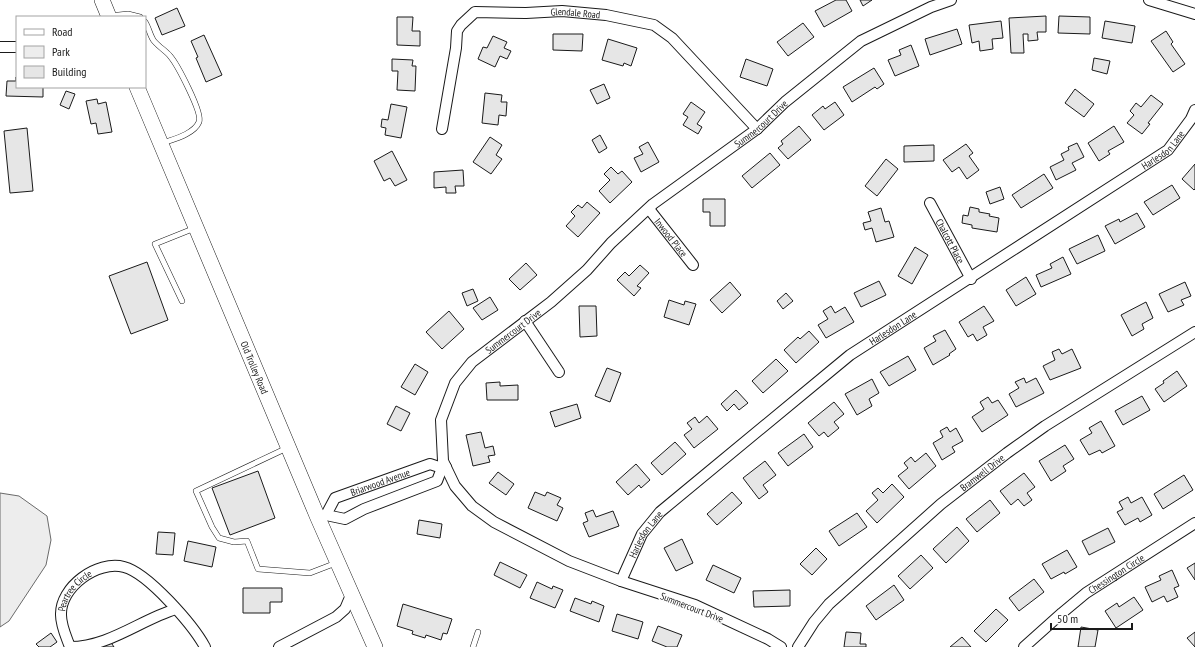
<svg xmlns="http://www.w3.org/2000/svg" width="1195" height="647" font-family="'PT Sans Narrow',sans-serif">
	<style>
		.green { fill: #ededed; stroke: #6a6a6a }
		.building { fill: #e6e6e6; stroke: #1a1a1a }
		.lines { fill: none; stroke-linecap: round; stroke-linejoin: round }
		.service-casing { stroke: #1a1a1a; stroke-width: 6 }
		.minor-casing { stroke: #1a1a1a; stroke-width: 12 }
		.primary-casing { stroke: #1a1a1a; stroke-width: 16 }
		.service { stroke: #fff; stroke-width: 5 }
		.minor { stroke: #fff; stroke-width: 10 }
		.primary { stroke: #fff; stroke-width: 15 }
		.labels { text-anchor: middle; stroke-width: 3; stroke-linejoin: round; paint-order: stroke }
		.street-label { font-size: 10px; fill: #1a1a1a; stroke: #fff }
	</style>
	<rect width="100%" height="100%" fill="#fff"/>
	<path class="green" d="M0 493 19 496 47 516 51 540 46 565 9 621 0 627Z"/>
	<g class="building">
		<path d="M836 0H846L852 11 824 27 815 11Z"/>
		<path d="M860 0H872L863 6Z"/>
		<path d="M177 8 185 26 162 35 155 18Z"/>
		<path d="M1046 16V32H1037L1038 40 1028 41V34H1023L1024 53H1011L1009 18Z"/>
		<path d="M1059 16 1090 17V34L1058 33Z"/>
		<path d="M397 17H413L412 31H420V46L397 45Z"/>
		<path d="M1001 21 1003 38 992 39 993 49 980 51 979 41 972 43 969 25Z"/>
		<path d="M1105 21 1135 26 1132 43 1102 38Z"/>
		<path d="M803 23 814 37 788 56 777 42Z"/>
		<path d="M957 29 962 44 930 55 925 39Z"/>
		<path d="M1166 31 1173 42 1171 44 1185 64 1173 72 1151 41Z"/>
		<path d="M553 34H583L582 51 553 50Z"/>
		<path d="M204 35 222 75 206 82 196 58 198 57 191 41Z"/>
		<path d="M493 36 507 42 504 48 511 51 507 59 500 56 495 67 478 59 483 47 487 48Z"/>
		<path d="M608 39 637 48 631 66 624 63 623 66 602 60Z"/>
		<path d="M911 45 919 66 895 76 888 60 901 55 899 50Z"/>
		<path d="M1094 58 1110 61 1107 74 1092 70Z"/>
		<path d="M392 59 413 60 412 66H416L415 91 397 90 398 71H392Z"/>
		<path d="M746 59 773 69 767 86 740 77Z"/>
		<path d="M874 68 884 84 877 89 875 87 852 102 843 87Z"/>
		<path d="M16 77 17 87H43V97L6 96 7 81H16Z"/>
		<path d="M604 84 610 98 597 104 590 90Z"/>
		<path d="M1075 89 1094 104 1084 117 1065 103Z"/>
		<path d="M66 91 75 94 69 109 60 105Z"/>
		<path d="M485 93 502 95 501 102H507L506 116 499 115 498 125 482 123Z"/>
		<path d="M1151 95 1163 104 1148 123 1150 124 1142 134 1127 123 1134 115 1130 111 1136 103 1141 107Z"/>
		<path d="M97 99 98 104 106 102 112 132 98 134 96 123 91 124 86 101Z"/>
		<path d="M691 102 705 112 697 124 702 127 698 134 683 125 688 117 683 114Z"/>
		<path d="M835 102 844 115 824 130 812 115 823 106 825 109Z"/>
		<path d="M391 104 407 107 401 138 385 135 386 128 381 127 382 119 388 120Z"/>
		<path d="M799 126 811 140 788 159 778 148 783 144 781 141Z"/>
		<path d="M1114 126 1124 142 1108 151 1110 154 1099 161 1088 143Z"/>
		<path d="M27 128 33 191 10 193 4 131Z"/>
		<path d="M600 135 607 148 599 153 592 140Z"/>
		<path d="M490 137 502 145 496 155 502 159 491 174 473 162Z"/>
		<path d="M648 142 659 162 641 172 634 158 643 154 639 147Z"/>
		<path d="M1077 143 1084 157 1072 163 1076 170 1056 180 1050 167 1064 160 1061 154 1069 150 1068 147Z"/>
		<path d="M966 144 973 153 969 156 979 170 967 179 959 167 952 172 943 160Z"/>
		<path d="M934 145V161L904 162V146Z"/>
		<path d="M392 151 407 180 395 186 390 178 384 181 374 161Z"/>
		<path d="M770 153 780 165 752 188 742 176Z"/>
		<path d="M886 159 898 169 877 196 865 186Z"/>
		<path d="M1195 164V189L1194 190 1182 179Z"/>
		<path d="M611 167 618 174 622 171 632 182 610 203 599 191 610 180 604 174Z"/>
		<path d="M463 170 464 186H455L456 193H446V187L434 188V172Z"/>
		<path d="M1044 174 1053 188 1021 208 1012 195Z"/>
		<path d="M1172 185 1180 198 1153 215 1144 202Z"/>
		<path d="M1000 187 1004 199 990 204 986 192Z"/>
		<path d="M703 199H725V226H710V212H703Z"/>
		<path d="M587 202 600 213 578 237 566 226 575 216 571 212 578 205 582 208Z"/>
		<path d="M970 207 979 209V212L990 214 989 216 999 218 997 232 972 228V225L962 223 963 215 968 216Z"/>
		<path d="M881 208 885 222 889 221 894 237 876 242 872 228 865 230 863 223 871 221 868 212Z"/>
		<path d="M1137 213 1145 227 1115 244 1105 226 1119 219 1120 222Z"/>
		<path d="M1098 235 1105 251 1077 264 1069 249Z"/>
		<path d="M915 247 928 255 912 284 898 276Z"/>
		<path d="M1063 257 1071 274 1041 287 1036 275 1052 268 1050 264Z"/>
		<path d="M147 262 168 320 131 334 109 276Z"/>
		<path d="M526 263 537 275 520 290 509 279Z"/>
		<path d="M640 265 649 273 637 286 641 288 634 296 617 280 625 272 629 276Z"/>
		<path d="M1026 277 1036 294 1016 306 1006 290Z"/>
		<path d="M879 281 886 295 861 307 854 293Z"/>
		<path d="M730 282 741 295 722 313 710 300Z"/>
		<path d="M1185 282 1191 296 1181 300 1184 305 1168 312 1159 294Z"/>
		<path d="M473 289 478 301 467 306 462 293Z"/>
		<path d="M786 293 793 301 783 309 777 301Z"/>
		<path d="M490 297 498 310 482 320 473 308Z"/>
		<path d="M669 300 684 305 685 301 696 304 689 325 664 317Z"/>
		<path d="M1146 302 1153 318 1142 324 1144 329 1132 336 1121 315Z"/>
		<path d="M579 306H596L597 336 580 337Z"/>
		<path d="M831 306 835 313 845 307 854 322 826 338 818 325 828 319 823 311Z"/>
		<path d="M984 306 994 321 983 327 987 335 977 341 973 334 968 337 959 322Z"/>
		<path d="M449 311 464 329 442 349 426 332Z"/>
		<path d="M945 330 956 349 949 354 950 355 933 365 924 348 936 341 933 336Z"/>
		<path d="M809 331 819 342 796 363 784 350 798 337 800 339Z"/>
		<path d="M1059 349 1062 354 1072 349 1081 368 1050 380 1043 366 1055 360 1052 352Z"/>
		<path d="M908 356 916 370 889 386 880 372Z"/>
		<path d="M776 359 788 371 763 393 752 381Z"/>
		<path d="M415 364 428 372 415 395 401 387Z"/>
		<path d="M607 368 621 373 610 402 595 396Z"/>
		<path d="M1177 371 1187 386 1164 402 1155 389 1164 383 1163 381Z"/>
		<path d="M1024 378 1026 383 1036 378 1044 393 1016 407 1009 394 1019 388 1015 382Z"/>
		<path d="M872 379 879 393 869 399 872 406 857 415 845 394Z"/>
		<path d="M500 382V386L518 385V400H487L486 383Z"/>
		<path d="M736 390 748 403 739 410 734 404 727 411 721 404Z"/>
		<path d="M1142 396 1150 410 1123 425 1115 411Z"/>
		<path d="M988 397 992 403 998 400 1008 415 982 432 972 417 984 409 980 402Z"/>
		<path d="M834 402 844 414 834 422 839 428 828 437 824 432 819 436 808 423Z"/>
		<path d="M577 404 581 418 555 427 550 412Z"/>
		<path d="M396 406 410 413 401 431 387 424Z"/>
		<path d="M707 416 718 429 694 448 684 435 692 429 687 423 695 417 699 423Z"/>
		<path d="M1101 421 1115 446 1102 453 1100 450 1089 455 1080 440 1092 433 1089 428Z"/>
		<path d="M947 427 950 432 956 428 963 441 952 447 955 452 942 460 933 443 943 437 940 431Z"/>
		<path d="M481 432 485 448 493 446 495 455 488 456 490 462 473 466 466 435Z"/>
		<path d="M804 434 813 447 788 466 778 453Z"/>
		<path d="M675 442 686 454 662 475 651 463Z"/>
		<path d="M1065 445 1074 459 1063 466 1066 471 1051 481 1039 461Z"/>
		<path d="M926 453 936 466 909 489 898 476 908 468 904 463 911 457 915 462Z"/>
		<path d="M765 461 776 475 763 485 768 492 759 499 743 478Z"/>
		<path d="M636 464 650 480 641 488 639 485 628 495 616 482Z"/>
		<path d="M258 471 275 518 230 535 212 488Z"/>
		<path d="M498 472 514 484 506 495 489 483Z"/>
		<path d="M1024 473 1035 487 1027 493 1032 500 1024 506 1018 499 1011 505 1000 491Z"/>
		<path d="M1184 475 1193 490 1163 509 1154 494Z"/>
		<path d="M892 484 904 497 877 523 866 511 878 500 872 493 878 488 883 493Z"/>
		<path d="M535 492 545 496 547 492 561 498 557 505 563 508 557 521 528 508Z"/>
		<path d="M732 492 742 503 717 525 707 514Z"/>
		<path d="M1128 497 1131 503 1142 497 1152 515 1140 522 1138 518 1125 525 1117 512 1123 509 1119 502Z"/>
		<path d="M990 500 1000 513 977 532 966 519Z"/>
		<path d="M593 510 596 517 613 511 619 526 589 537 583 523 588 521 585 513Z"/>
		<path d="M857 513 867 527 839 546 829 531Z"/>
		<path d="M419 520 442 524 440 538 417 534Z"/>
		<path d="M957 527 969 541 946 563 933 549Z"/>
		<path d="M1108 528 1115 542 1089 555 1082 541Z"/>
		<path d="M158 532 175 533 173 555 156 554Z"/>
		<path d="M682 539 693 563 676 571 664 548Z"/>
		<path d="M188 541 216 547 212 567 184 561Z"/>
		<path d="M816 548 827 559 812 575 800 564Z"/>
		<path d="M1067 550 1077 567 1065 574 1064 572 1051 579 1042 564Z"/>
		<path d="M921 555 933 568 910 589 898 576Z"/>
		<path d="M500 562 527 575 520 588 494 575Z"/>
		<path d="M1195 563V580L1187 568Z"/>
		<path d="M713 565 741 578 734 593 706 580Z"/>
		<path d="M1172 570 1179 586 1174 588 1178 597 1167 602 1164 596 1152 602 1145 587 1161 580 1159 576Z"/>
		<path d="M1034 579 1044 592 1019 611 1009 598Z"/>
		<path d="M537 582 552 589 553 586 563 590 555 608 530 598Z"/>
		<path d="M894 585 904 600 876 620 866 606Z"/>
		<path d="M243 588H282V602H270V613H243Z"/>
		<path d="M790 590V606L754 607 753 591Z"/>
		<path d="M1134 597 1143 610 1116 628 1105 611 1117 603 1119 607Z"/>
		<path d="M575 598 591 604 592 601 604 606 599 622 570 611Z"/>
		<path d="M403 604 452 619 447 634 443 633 441 640 426 635 425 638 412 634 413 631 397 626Z"/>
		<path d="M996 609 1008 620 986 642 974 631Z"/>
		<path d="M617 614 643 622 638 639 612 631Z"/>
		<path d="M658 626 682 635 677 647H667L652 641Z"/>
		<path d="M1081 627 1098 630 1095 647H1078Z"/>
		<path d="M846 632 861 633 860 644H866V647H844Z"/>
		<path d="M1195 632V647L1187 638Z"/>
		<path d="M51 633 57 642 50 647H39L36 644Z"/>
		<path d="M962 637 971 647H950Z"/>
		<path d="M110 641 114 647H102Z"/>
	</g>
	<g class="lines">
		<g class="service-casing">
			<g id="service">
				<path d="M109 16 128 14 140 17"/>
				<path d="M145 22C149 28 150 36 154 41 159 47 166 51 170 56 177 64 203 113 199 122 194 134 174 139 163 143"/>
				<path d="M182 301 155 244 195 228"/>
				<path d="M287 448 196 491 212 527 219 538 234 542 247 541 258 569 310 573 336 563"/>
				<path d="M473 647 478 632"/>
			</g>
		</g>
		<g class="minor-casing">
			<g id="minor">
				<path d="M1149 0 1195 14"/>
				<path d="M0 47H17"/>
				<path id="s1" d="M442 129 456 48 457 31 461 25 475 12 526 13 562 11 606 15 654 25 672 38 757 129"/>
				<path id="s2" d="M930 203 971 279"/>
				<path id="s3" d="M649 209 693 265"/>
				<path d="M525 321 559 372"/>
				<path id="s4" d="M326 515 335 498 430 464 442 468 446 467"/>
				<path d="M318 518 326 515 345 519 364 509 437 481 442 468"/>
				<path id="s5" d="M621 581 642 534 660 512 850 355 1168 150 1191 119 1195 110"/>
				<path id="s6" d="M176 609C140 620 109 647 70 647 66 636 61 626 61 615 60 587 97 560 124 567 148 573 193 625 205 647"/>
				<path d="M279 647 336 617 345 609 351 595"/>
				<path id="s7" d="M781 647 768 639 695 605 621 581 569 561 494 522 472 506 455 486 443 461 441 420 455 383 472 362 551 302 587 270 611 243 653 204 757 129 785 102 861 41 931 7 951 0"/>
				<path id="s8" d="M798 647 814 622 829 604 941 504 1007 453 1045 426 1195 332"/>
				<path id="s9" d="M1024 647 1062 613 1086 593 1195 523"/>
			</g>
		</g>
		<g class="primary-casing">
			<g id="primary">
				<path d="M102 0 109 17"/>
				<path id="s10" d="M137 87 318 518 375 647"/>
			</g>
		</g>
		<use href="#service" class="service"/>
		<use href="#minor" class="minor"/>
		<use href="#primary" class="primary"/>
	</g>
	<g class="labels">
		<g class="street-label">
			<text dy="4" stroke="none"><textPath href="#s1" startOffset="226">Glendale Road</textPath></text>
			<text dy="4" stroke="none"><textPath href="#s7" startOffset="878">Summercourt Drive</textPath></text>
			<text dy="4" stroke="none"><textPath href="#s5" startOffset="701">Harlesdon Lane</textPath></text>
			<text dy="4" stroke="none"><textPath href="#s3" startOffset="36">Inwood Place</textPath></text>
			<text dy="4" stroke="none"><textPath href="#s2" startOffset="43">Chalcott Place</textPath></text>
			<text dy="4" stroke="none"><textPath href="#s5" startOffset="377">Harlesdon Lane</textPath></text>
			<text dy="4" stroke="none"><textPath href="#s7" startOffset="554">Summercourt Drive</textPath></text>
			<text dy="4" stroke="none"><textPath href="#s10" startOffset="304">Old Trolley Road</textPath></text>
			<text dy="4" stroke="none"><textPath href="#s8" startOffset="255">Bramwell Drive</textPath></text>
			<text dy="4" stroke="none"><textPath href="#s4" startOffset="67">Briarwood Avenue</textPath></text>
			<text dy="4" stroke="none"><textPath href="#s5" startOffset="53">Harlesdon Lane</textPath></text>
			<text dy="4" stroke="none"><textPath href="#s9" startOffset="118">Chessington Circle</textPath></text>
			<text dy="4" stroke="none"><textPath href="#s6" startOffset="176">Peartree Circle</textPath></text>
			<text transform="translate(692 607) rotate(21)" y="4">Summercourt Drive</text>
		</g>
	</g>
	<rect x="16" y="16" width="130" height="72" fill="#ffffff" stroke="#a3a3a3"/>
	<rect x="24" y="29" width="20" height="6" fill="#ffffff" stroke="#a3a3a3"/>
	<text x="52" y="36" font-size="12" fill="#1a1a1a">Road</text>
	<rect x="24" y="46" width="20" height="12" fill="#ededed" stroke="#a3a3a3"/>
	<text x="52" y="56" font-size="12" fill="#1a1a1a">Park</text>
	<rect x="24" y="66" width="20" height="12" fill="#e6e6e6" stroke="#a3a3a3"/>
	<text x="52" y="76" font-size="12" fill="#1a1a1a">Building</text>
	<path d="M1051 623v6h81v-6" fill="none" stroke="#1a1a1a" stroke-width="2"/>
	<text x="1057" y="623" font-size="12" fill="#1a1a1a" stroke="#ffffff" stroke-width="3" paint-order="stroke">50 m</text>
</svg>
